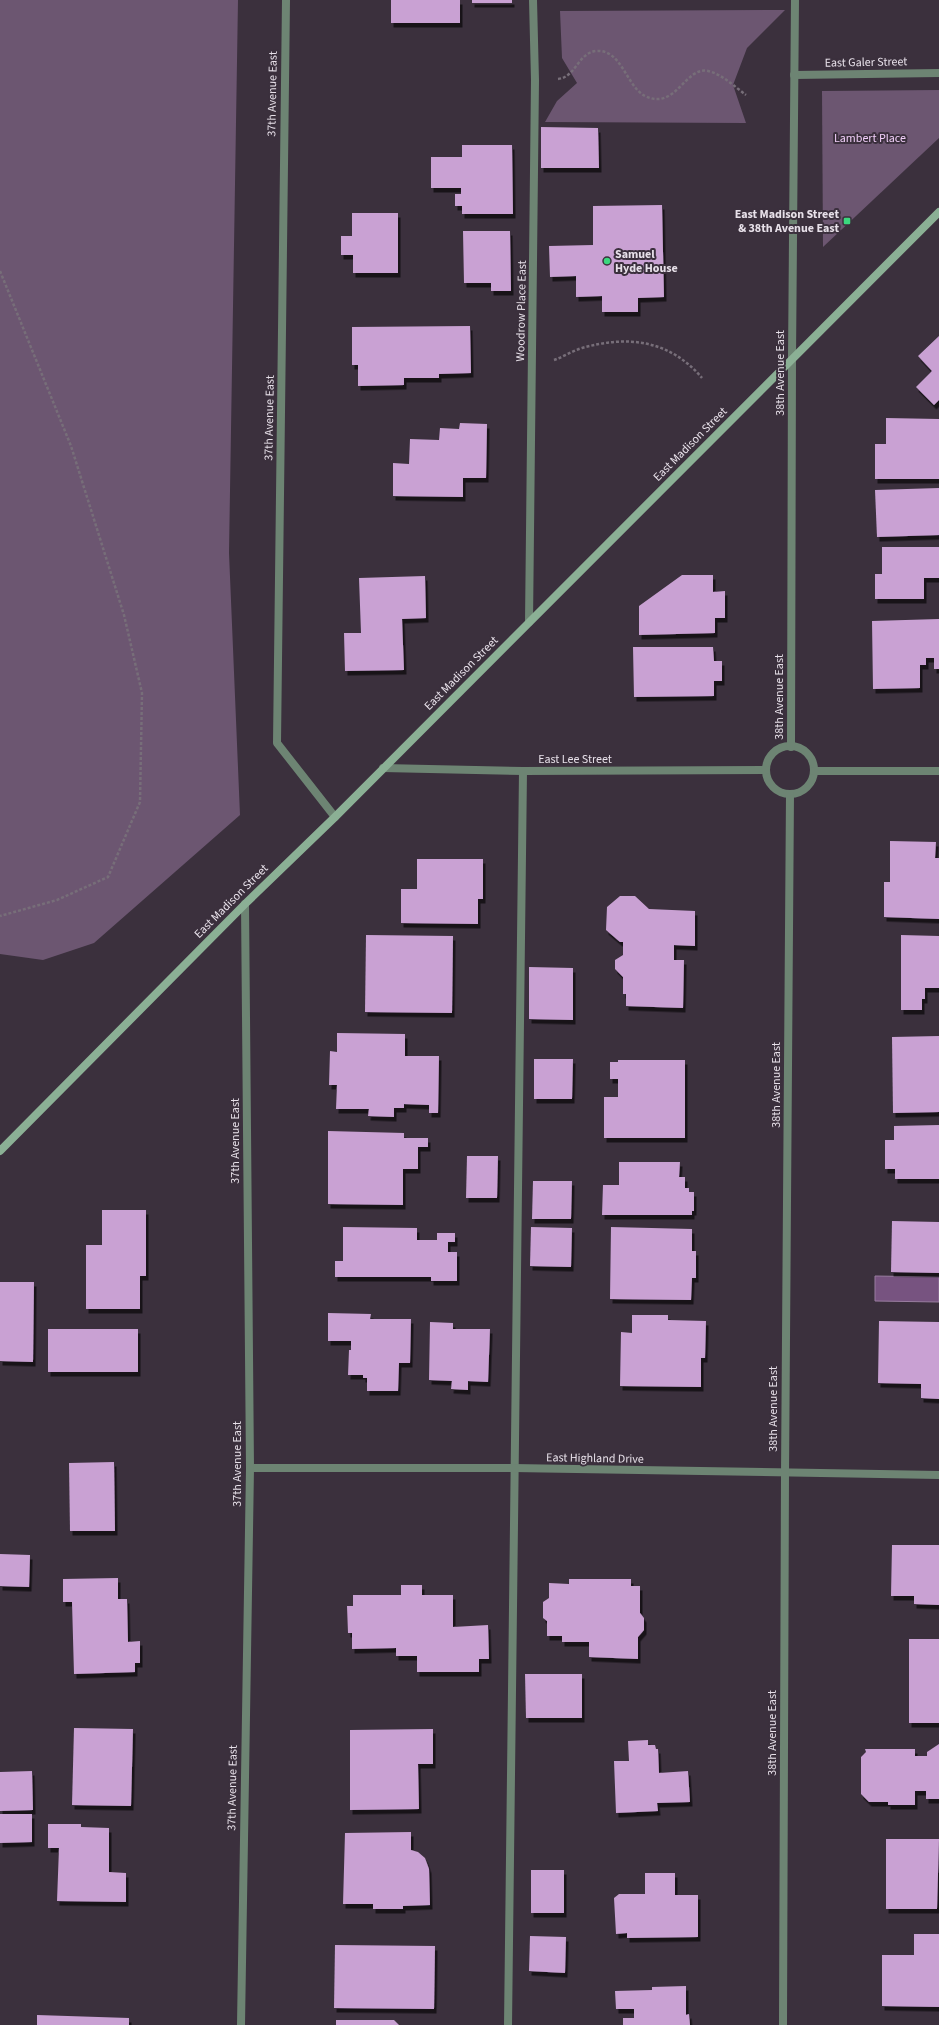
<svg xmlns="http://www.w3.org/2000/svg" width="939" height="2025" font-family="'Source Sans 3',sans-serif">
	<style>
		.green { fill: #6c5671 }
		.water { fill: #775380; stroke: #997da0 }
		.building { fill: #c9a1d3; filter: url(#shadow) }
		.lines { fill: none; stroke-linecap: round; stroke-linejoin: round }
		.path { stroke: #776e79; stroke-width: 2.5; stroke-dasharray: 3 2; stroke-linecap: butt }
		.lane { stroke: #6d8473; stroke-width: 8 }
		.street { stroke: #6d8473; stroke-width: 8 }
		.secondary { stroke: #8bb095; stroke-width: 8 }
		.poi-dot { fill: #3bd77e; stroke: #3b303d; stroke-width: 1.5 }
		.labels { text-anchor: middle; stroke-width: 4; stroke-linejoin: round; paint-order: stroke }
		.street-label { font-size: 12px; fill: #e7e0e9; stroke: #3b303d }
		.park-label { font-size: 12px; fill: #f0cef8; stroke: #3b303d }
		.poi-label { font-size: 12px; font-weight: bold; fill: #e7e0e9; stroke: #3b303d; text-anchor: end }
	</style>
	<defs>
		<filter id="shadow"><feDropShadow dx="2.5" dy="4.5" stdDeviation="0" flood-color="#0009"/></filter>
	</defs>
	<rect width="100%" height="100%" fill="#3b303d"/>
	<g class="green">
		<path d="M0 0H238L229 553 240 815 94 943 43 960 0 954Z"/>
		<path d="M785 10 747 48 733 85 746 123 545 122 557 101 577 83 562 58 560 11Z"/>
		<path d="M939 90V138L823 247 822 91Z"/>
	</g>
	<path class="water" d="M875 1276 939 1277V1302L875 1301Z"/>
	<g class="building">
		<rect x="391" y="0" width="69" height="23"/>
		<rect x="472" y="0" width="40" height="3"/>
		<path d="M541 127 598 128 599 168H541Z"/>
		<path d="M462 145H512L513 214H462V206H455V194H461V188H431V157H462Z"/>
		<path d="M662 205 664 297 638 298V312H602V296L576 297V276L550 277 549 246 593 245V206Z"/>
		<path d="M352 213H398V273H353V255H341V236H352Z"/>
		<path d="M463 231H510L511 291H491V283H464Z"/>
		<path d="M470 326 471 373 439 374V378H404V385L358 386V365H352V327Z"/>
		<path d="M939 336V400L934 405 916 387 932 371 918 356Z"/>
		<path d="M886 418 939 419V479H875V444H886Z"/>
		<path d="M460 423 487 424 486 478H463V497L393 496V463L409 464 410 439 439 440 440 428 459 429Z"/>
		<path d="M939 488V535L877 537 875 490Z"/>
		<path d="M882 547H939V578H924V599H875V574H882Z"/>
		<path d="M682 575H713V592L725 591V618H715V633L639 635V606Z"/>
		<path d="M425 576 426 618 402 619 404 670 345 671 344 633H361L359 578Z"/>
		<path d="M939 619V669H934V658H926V665H920V688L873 689 872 621Z"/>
		<path d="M633 647H713L714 661H722V681H714V696L634 697Z"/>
		<path d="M890 841 936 842 935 858H939V919L884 917V882H890Z"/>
		<path d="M417 859H483V899H478V924L401 923V889H417Z"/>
		<path d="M620 896H635L649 909 695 911V946L674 945V960H684L683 1008 626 1006V994H623V977L615 969V960L623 955V942H620L606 930 607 907Z"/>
		<path d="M366 935 453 936 452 1013 365 1012Z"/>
		<path d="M901 935 939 936V988H925V999H922V1010H901Z"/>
		<path d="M529 967 573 968V1020L529 1019Z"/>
		<path d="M337 1033 405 1034V1056H439L438 1113H429V1105L404 1104V1108H394V1117L368 1116 369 1109H336L337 1085H329L330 1051 337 1052Z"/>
		<path d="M939 1036V1112L893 1113 892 1037Z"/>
		<path d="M534 1059H573L572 1099H534Z"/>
		<path d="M618 1060H685V1138H604V1097H618V1079H610V1062H618Z"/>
		<path d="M939 1125V1179H895V1169H885V1140H894V1126Z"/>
		<path d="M328 1131 404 1133V1138H428V1147H418V1169H403V1205L328 1204Z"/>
		<path d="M467 1156H498L497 1198H466Z"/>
		<path d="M619 1162H680L679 1177H685V1188H689V1192H694V1211H692V1215H602L603 1185H619Z"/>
		<path d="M533 1181H572L571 1219H532Z"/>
		<path d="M102 1210H146V1276H140V1309H86V1245H102Z"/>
		<path d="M892 1221 939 1222V1273L891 1272Z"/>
		<path d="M343 1227 417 1228V1240H437V1233H455V1242H448V1252H457V1281H431V1277H335V1261H343Z"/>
		<path d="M531 1227 572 1228 571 1267 530 1266Z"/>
		<path d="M611 1227 692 1229V1251H696V1278H692L691 1300 610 1299Z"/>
		<path d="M0 1282H34L33 1362 0 1361Z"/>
		<path d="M328 1313 371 1314 370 1319H411L410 1363H399L398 1391H367V1378H363V1375H348L349 1350H351V1341H328Z"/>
		<path d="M632 1315H668V1320L706 1321 705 1358H701V1387L620 1386 621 1332 632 1333Z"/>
		<path d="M879 1321 939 1322V1399L921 1398V1384L878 1383Z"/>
		<path d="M430 1322 453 1323V1329H490L488 1382 468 1381V1390L451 1389 452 1381 429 1380Z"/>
		<rect x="48" y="1329" width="90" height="43"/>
		<path d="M114 1462 115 1531H70L69 1463Z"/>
		<path d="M892 1545H939V1605L914 1604V1596H891Z"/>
		<path d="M0 1554 30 1555 29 1587 0 1586Z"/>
		<path d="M118 1578V1599H127L128 1642 140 1641V1663H135V1672L74 1674 72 1602H63V1579Z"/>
		<path d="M569 1579H631V1586H640V1613L644 1618V1630L638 1637V1659L589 1657V1642H562V1636H547V1621L543 1618V1602L549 1598V1583L569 1584Z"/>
		<path d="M401 1585H422V1595H453V1627L488 1625 489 1659H479V1672H417V1656H396V1648L352 1649V1633H348L347 1606H353V1595H401Z"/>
		<rect x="909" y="1639" width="30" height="84"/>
		<path d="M525 1674H582V1718H526Z"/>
		<path d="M74 1728 133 1729 131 1806 72 1805Z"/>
		<path d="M433 1729V1764H418L419 1809 350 1810V1730Z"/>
		<path d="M648 1740V1745H655L656 1749H658L659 1773 688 1771 690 1802 657 1803 658 1811 616 1813 614 1761H629L628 1741Z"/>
		<path d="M939 1744V1799H926V1791H915V1805H888V1802H869L861 1794V1757L866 1752 865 1749H915V1756H927V1752Z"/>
		<path d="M32 1771 33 1810 0 1811V1772Z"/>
		<path d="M0 1814H32V1842L0 1843Z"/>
		<path d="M48 1824H81V1827L109 1828V1872L126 1873V1902L57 1901 59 1848H48Z"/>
		<path d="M411 1832V1850L418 1852 425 1858 429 1869 430 1905 403 1906V1909H373V1904H343L345 1833Z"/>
		<path d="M886 1839H939L937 1909H886Z"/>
		<rect x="531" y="1870" width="33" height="43"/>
		<path d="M645 1873H675V1895H698V1937L627 1938V1933L616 1934 614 1898 619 1894H645Z"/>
		<path d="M914 1934H939V2007L882 2006V1955H914Z"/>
		<path d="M530 1936 566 1937 565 1973 529 1971Z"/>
		<path d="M335 1945 435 1946 434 2009 334 2008Z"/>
		<path d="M686 1986V2015L689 2014 690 2025H623V2018H634V2009H616L615 1991 652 1990V1987Z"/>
		<path d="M37 2015 129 2018V2025H37Z"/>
		<path d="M336 2020H394L399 2025H336Z"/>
	</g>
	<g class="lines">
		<g class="path">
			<path d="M558 79C576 77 578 53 596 51 622 49 626 86 645 96 676 111 685 66 708 71 722 74 735 87 746 95"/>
			<path d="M0 271 71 446 124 615 142 693 140 802 108 877 57 900 0 916"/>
			<path d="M554 360C563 357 572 351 582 348 628 335 670 340 702 378"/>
		</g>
		<g class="lane">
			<path d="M529 622 535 80 533 0"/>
			<path d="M508 2025 523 771"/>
		</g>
		<g class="street">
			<path d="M286 0 277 743 335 817"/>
			<path d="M794 75 939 73"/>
			<circle cx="790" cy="770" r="24"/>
			<path d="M791 747 792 358 795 0"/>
			<path d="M383 768 523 771 766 770"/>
			<path d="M814 771H939"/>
			<path d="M250 1468H513L939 1475"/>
			<path d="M241 2025 250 1468 245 904"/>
			<path d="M783 2025 785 1474 790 794"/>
		</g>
		<path class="secondary" d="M0 1151 245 904 335 817 939 212"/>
	</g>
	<g class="poi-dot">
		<rect x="843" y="217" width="8" height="8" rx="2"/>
		<circle cx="607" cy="261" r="4"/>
	</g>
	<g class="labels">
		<g class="street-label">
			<text transform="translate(866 62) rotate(-1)" y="4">East Galer Street</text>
			<text transform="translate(272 94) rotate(-89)" y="4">37th Avenue East</text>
			<text transform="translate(521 311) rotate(-89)" y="4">Woodrow Place East</text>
			<text transform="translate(780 373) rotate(-90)" y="4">38th Avenue East</text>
			<text transform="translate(269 418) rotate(-89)" y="4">37th Avenue East</text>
			<text transform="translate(690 444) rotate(-45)" y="4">East Madison Street</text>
			<text transform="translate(461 673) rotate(-45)" y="4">East Madison Street</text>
			<text transform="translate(779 697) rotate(-90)" y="4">38th Avenue East</text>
			<text x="575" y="763">East Lee Street</text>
			<text transform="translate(231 901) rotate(-45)" y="4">East Madison Street</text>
			<text transform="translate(776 1085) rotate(-90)" y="4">38th Avenue East</text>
			<text transform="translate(235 1141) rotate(-90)" y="4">37th Avenue East</text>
			<text transform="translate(773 1409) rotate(-90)" y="4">38th Avenue East</text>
			<text transform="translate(595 1458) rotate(1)" y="4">East Highland Drive</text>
			<text transform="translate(237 1464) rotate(-90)" y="4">37th Avenue East</text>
			<text transform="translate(772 1733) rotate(-90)" y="4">38th Avenue East</text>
			<text transform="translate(232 1788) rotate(-89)" y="4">37th Avenue East</text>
		</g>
		<g class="park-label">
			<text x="870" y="142">Lambert Place</text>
		</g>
		<g class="poi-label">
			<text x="839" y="218">East Madison Street<tspan x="839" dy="14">&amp; 38th Avenue East</tspan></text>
			<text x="615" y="258" text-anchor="start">Samuel<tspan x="615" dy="14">Hyde House</tspan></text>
		</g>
	</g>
</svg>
